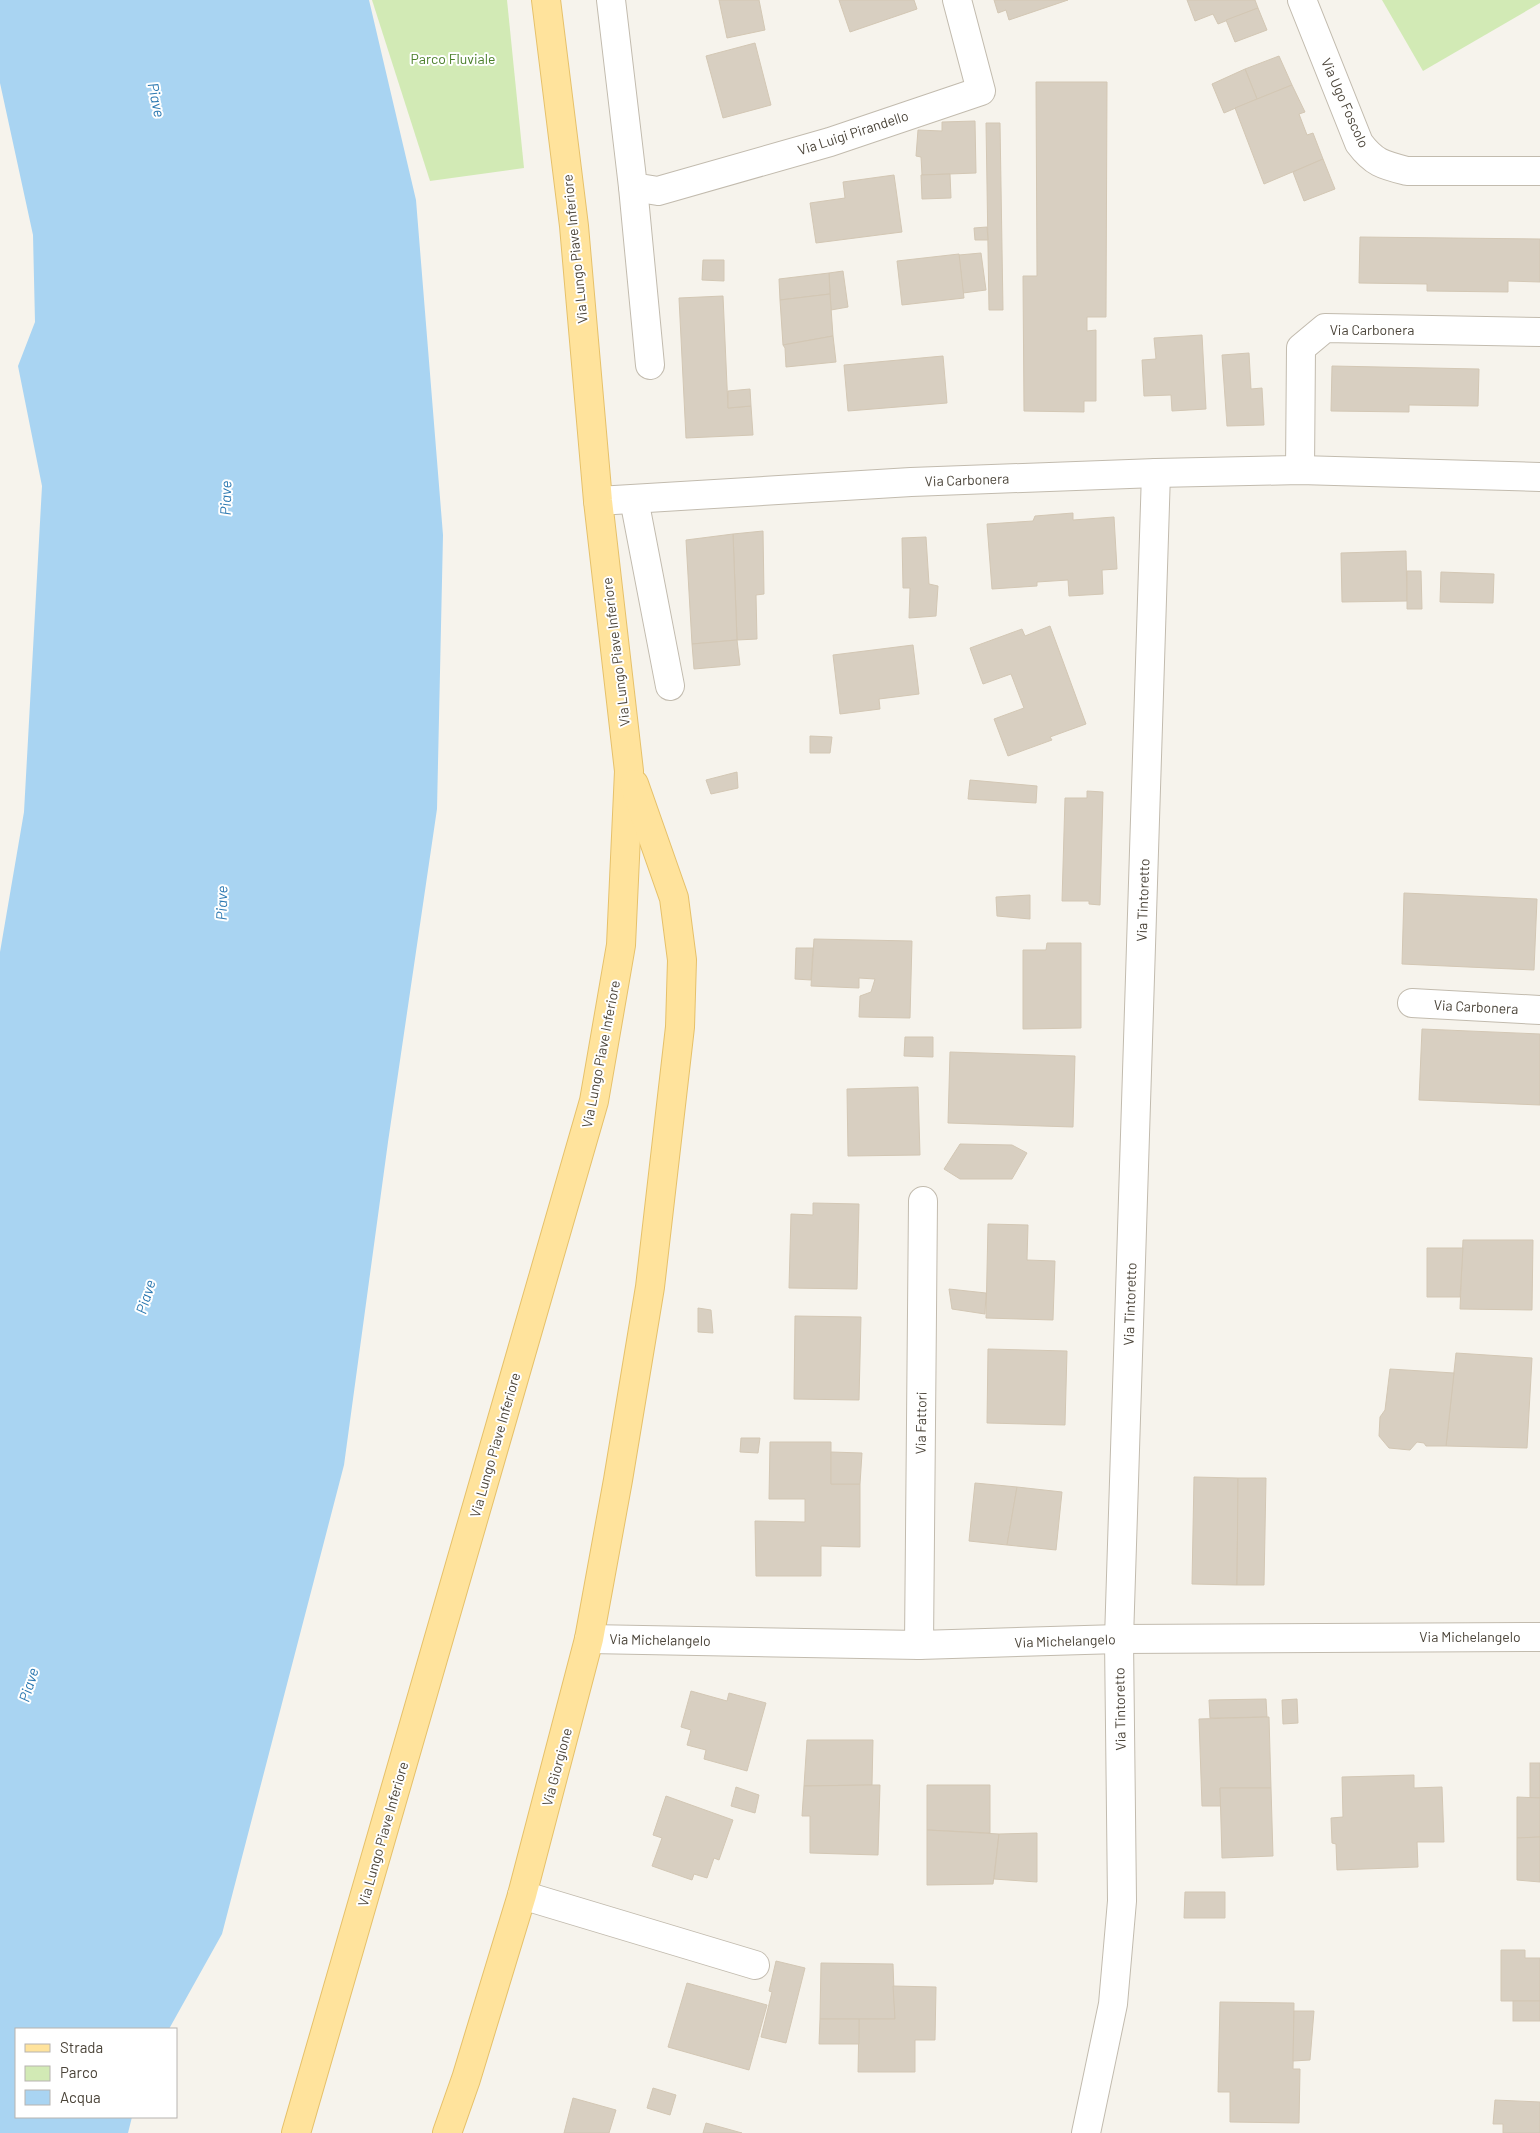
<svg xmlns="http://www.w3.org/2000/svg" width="1540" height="2133" font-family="Barlow,sans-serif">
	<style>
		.green { fill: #d2eab5 }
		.water { fill: #a9d4f2 }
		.building { fill: #d8cfc1; stroke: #d3c7b4 }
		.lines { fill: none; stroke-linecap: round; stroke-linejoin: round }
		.minor-casing { stroke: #c2bbae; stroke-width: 30 }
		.major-casing { stroke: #e6c16a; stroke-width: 30 }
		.minor { stroke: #fff; stroke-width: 28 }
		.major { stroke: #ffe39c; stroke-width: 28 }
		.labels { text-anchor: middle; stroke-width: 4; stroke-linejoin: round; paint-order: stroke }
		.park-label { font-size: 14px; fill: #4a7f2a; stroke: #fff }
		.street-label { font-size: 14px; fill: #4b4439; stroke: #fff }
		.water-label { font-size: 15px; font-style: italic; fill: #2e7ab2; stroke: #fff }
	</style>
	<rect width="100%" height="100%" fill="#f6f3ec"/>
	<g class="green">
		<path d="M372 0H507L524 168 430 181Z"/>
		<path d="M1382 0H1540V3L1423 71Z"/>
	</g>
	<path class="water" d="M0 0H369L416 200 443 535 437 809 388 1142 344 1465 222 1934 169 2029H16V2117H132L128 2133H0V952L24 812 42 486 18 366 35 322 33 235 0 83Z"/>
	<g class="building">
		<path d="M719 0H759L765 30 727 38Z"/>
		<path d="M839 0H914L917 9 850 32Z"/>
		<path d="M994 0H1068L1009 20 1006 10 998 13Z"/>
		<path d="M1187 0H1255L1258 8 1218 24 1213 14 1195 21Z"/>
		<path d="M1258 8 1267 30 1235 42 1226 20Z"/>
		<path d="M755 43 771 105 723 118 706 56Z"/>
		<path d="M1279 56 1292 85 1257 99 1245 69Z"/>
		<path d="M1245 69 1257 99 1224 113 1212 84Z"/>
		<path d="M1036 82H1107L1106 317H1087V331L1096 330V401H1084V412L1024 411 1023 276H1037Z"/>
		<path d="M1292 85 1305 112 1299 114 1307 135 1313 133 1323 159 1264 184 1235 108Z"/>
		<path d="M975 121 976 173 922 175 921 157 916 156 918 130 942 131V122Z"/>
		<path d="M986 123H1000L1003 310H989Z"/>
		<path d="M1323 159 1335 189 1304 201 1293 172Z"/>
		<path d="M950 174 951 198 922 199 921 175Z"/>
		<path d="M894 175 902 232 816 243 810 203 845 198 843 182Z"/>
		<path d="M987 227 988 240H975L974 228Z"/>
		<path d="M1360 237 1540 239V282L1508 281V292L1427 291V284L1359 283Z"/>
		<path d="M981 253 986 290 963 293 959 255Z"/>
		<path d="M959 254 964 298 902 305 897 261Z"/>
		<path d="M703 260H724V281L702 280Z"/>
		<path d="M843 271 848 307 831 310 829 273Z"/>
		<path d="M829 273 830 294 780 300 779 279Z"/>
		<path d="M830 294 833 336 783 345 780 300Z"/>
		<path d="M723 296 728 408 751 406 753 435 686 438 679 298Z"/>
		<path d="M1202 335 1206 409 1172 411 1171 395 1144 396 1142 360 1156 359 1154 338Z"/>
		<path d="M833 336 836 362 786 367 785 348 783 345Z"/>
		<path d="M1249 353 1251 389 1262 388 1264 425 1227 426 1222 355Z"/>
		<path d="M943 356 947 403 848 411 844 365Z"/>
		<path d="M1332 366 1479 369 1478 406 1409 405V412L1331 411Z"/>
		<path d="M750 389 751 406 728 408V391Z"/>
		<path d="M1073 513V520L1114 517 1117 569 1102 570 1103 594 1069 596 1068 580 1037 582V586L992 589 987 524 1033 521 1035 516Z"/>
		<path d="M763 531 764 594 756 595 757 639 737 640 733 534Z"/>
		<path d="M733 534 737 640 692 644 686 540Z"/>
		<path d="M926 537 929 584 938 586 936 616 909 618 910 588H903L902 538Z"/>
		<path d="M1406 551 1407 601 1342 602 1341 553Z"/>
		<path d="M1407 571H1421L1422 609H1407Z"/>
		<path d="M1441 572 1494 574 1493 603 1440 602Z"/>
		<path d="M1050 626 1086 724 1050 737 1052 740 1008 756 994 719 1024 708 1011 674 983 684 970 648 1022 629 1025 636Z"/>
		<path d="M737 640 740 665 694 669 692 644Z"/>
		<path d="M913 645 919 694 879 699 880 709 840 714 833 655Z"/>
		<path d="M810 736 832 737 830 753H810Z"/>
		<path d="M737 772 738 788 711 794 706 780Z"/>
		<path d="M970 780 1037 786 1036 803 968 799Z"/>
		<path d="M1087 791 1103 792 1100 905 1089 904V901H1062L1065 798H1087Z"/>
		<path d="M1404 893 1537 899 1534 970 1402 964Z"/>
		<path d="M1030 895V919L997 916 996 897Z"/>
		<path d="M814 939 912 941 910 1018 859 1017 860 996 871 992 875 979 859 978V988L811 986Z"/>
		<path d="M1047 943H1081V1028L1023 1029V950H1046Z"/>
		<path d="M796 948H813L811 980 795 979Z"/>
		<path d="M1422 1029 1540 1034V1105L1419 1100Z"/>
		<path d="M905 1037H933V1057L904 1056Z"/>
		<path d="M950 1052 1075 1056 1073 1127 948 1123Z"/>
		<path d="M918 1087 920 1155 848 1156 847 1089Z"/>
		<path d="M960 1144 1012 1145 1027 1153 1012 1179H960L944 1169Z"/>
		<path d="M813 1203 859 1204 857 1289 789 1288 791 1214 813 1215Z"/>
		<path d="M988 1224 1028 1225 1027 1260 1055 1261 1053 1320 986 1318Z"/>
		<path d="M1463 1240H1533L1532 1310 1460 1309Z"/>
		<path d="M1427 1248H1463L1460 1297H1427Z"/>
		<path d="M949 1289 986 1293 985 1314 952 1309Z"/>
		<path d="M698 1308 711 1310 713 1333 698 1332Z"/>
		<path d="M795 1316 861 1317 859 1400 794 1399Z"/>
		<path d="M988 1349 1067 1351 1065 1425 987 1423Z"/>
		<path d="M1456 1353 1532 1358 1527 1448 1446 1446Z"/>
		<path d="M1390 1369 1454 1373 1446 1446H1426L1424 1443 1417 1442 1410 1450 1389 1448 1379 1436 1380 1417 1385 1410Z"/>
		<path d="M741 1438H760L758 1453 740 1452Z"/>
		<path d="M770 1442H831V1484H860V1547L821 1546V1576H756L755 1521 805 1522V1499H769Z"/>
		<path d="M831 1452 862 1453 860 1484H831Z"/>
		<path d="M1194 1477 1238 1478 1237 1585 1192 1584Z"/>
		<path d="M1238 1478H1266L1264 1585H1237Z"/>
		<path d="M975 1483 1017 1487 1007 1545 969 1541Z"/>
		<path d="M1017 1487 1062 1492 1056 1550 1007 1545Z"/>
		<path d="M691 1691 727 1701 729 1693 766 1703 747 1771 704 1759 706 1750 687 1745 691 1730 681 1727Z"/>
		<path d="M1266 1699 1267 1717 1210 1718 1209 1700Z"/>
		<path d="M1297 1699 1298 1723 1283 1724 1282 1700Z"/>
		<path d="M1269 1717 1271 1788H1220L1221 1806H1202L1199 1719Z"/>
		<path d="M807 1740H873L872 1785 804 1786Z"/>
		<rect x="1530" y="1763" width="10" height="35"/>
		<path d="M1414 1775V1788L1442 1787 1444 1842H1417L1418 1867 1337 1870 1336 1844 1332 1843 1331 1818 1343 1817 1342 1777Z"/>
		<path d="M872 1785H880L878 1855 810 1853V1816H802L804 1786Z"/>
		<path d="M927 1785H990V1833L927 1830Z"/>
		<path d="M736 1787 759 1795 755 1813 731 1806Z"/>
		<path d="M1220 1788H1271L1273 1856 1222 1858Z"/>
		<path d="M666 1796 733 1820 719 1860 714 1858 707 1878 694 1874 692 1880 652 1866 662 1838 653 1835Z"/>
		<path d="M1517 1797 1540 1798V1837L1517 1838Z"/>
		<path d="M927 1830 999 1834 993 1884 927 1885Z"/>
		<path d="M1037 1833V1882L994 1879 999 1834Z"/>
		<path d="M1540 1837V1882L1517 1880V1838Z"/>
		<path d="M1185 1892H1225V1918H1184Z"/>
		<path d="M1501 1950H1525V1958H1540V2001H1501Z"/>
		<path d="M776 1961 805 1968 786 2043 761 2037 772 1992 769 1991Z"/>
		<path d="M821 1963 893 1964 895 2019H820Z"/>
		<path d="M687 1983 767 2005 749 2070 668 2047Z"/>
		<path d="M893 1986 936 1987 935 2040H915V2072H858L859 2019H895Z"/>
		<rect x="1513" y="2001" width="27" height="20"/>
		<path d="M1220 2002 1294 2003 1293 2069H1300L1299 2123 1230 2122V2092H1218Z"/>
		<path d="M1294 2011H1314L1310 2060 1293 2061Z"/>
		<path d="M820 2019H859V2044H819Z"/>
		<path d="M653 2088 676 2095 670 2115 647 2108Z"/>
		<path d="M573 2098 616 2110 609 2133H564Z"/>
		<path d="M1495 2100 1540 2102V2133H1503V2124H1493Z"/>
		<path d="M706 2123 742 2133H703Z"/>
	</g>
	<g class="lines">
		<g class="minor-casing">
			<g id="minor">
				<path d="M611 0 633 187 658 191 830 142 981 91 957 0"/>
				<path d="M1302 0 1359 143C1374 163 1383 165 1407 171H1540"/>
				<path d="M633 187 650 365"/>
				<path d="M1300 470 1301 348 1325 328 1540 332"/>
				<path d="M634 499 670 686"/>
				<path d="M598 501 911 482 1156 473 1300 470 1540 477"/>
				<path d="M1412 1003 1540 1010"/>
				<path d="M589 1639 919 1645 1119 1639 1540 1637"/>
				<path d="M919 1645 923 1201"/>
				<path d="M522 1895 755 1965"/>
				<path d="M1086 2133 1113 2004 1122 1901 1119 1639 1156 473"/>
			</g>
		</g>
		<g class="major-casing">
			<g id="major">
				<path d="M296 2133 594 1101 621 945 629 771 598 501 574 226 546 0"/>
				<path d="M447 2133 466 2079 522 1895 589 1639 618 1480 650 1287 680 1027 682 960 674 898 634 784"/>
			</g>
		</g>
		<use href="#minor" class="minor"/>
		<use href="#major" class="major"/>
	</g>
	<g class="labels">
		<g class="park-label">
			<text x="453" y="64">Parco Fluviale</text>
		</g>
		<g class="street-label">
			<text transform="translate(1345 103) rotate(66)" y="5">Via Ugo Foscolo</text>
			<text transform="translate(853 133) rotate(-18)" y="5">Via Luigi Pirandello</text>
			<text transform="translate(575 249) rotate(-96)" y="5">Via Lungo Piave Inferiore</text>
			<text x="1372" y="335">Via Carbonera</text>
			<text transform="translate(967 480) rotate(-2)" y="5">Via Carbonera</text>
			<text transform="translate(616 652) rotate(-97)" y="5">Via Lungo Piave Inferiore</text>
			<text transform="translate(1143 900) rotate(-88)" y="5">Via Tintoretto</text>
			<text transform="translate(1476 1007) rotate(3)" y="5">Via Carbonera</text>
			<text transform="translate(601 1054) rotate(-79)" y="5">Via Lungo Piave Inferiore</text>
			<text transform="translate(1130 1304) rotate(-88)" y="5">Via Tintoretto</text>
			<text transform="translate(921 1423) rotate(-89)" y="5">Via Fattori</text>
			<text transform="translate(495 1445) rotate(-74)" y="5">Via Lungo Piave Inferiore</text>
			<text x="1470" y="1642">Via Michelangelo</text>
			<text transform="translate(660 1640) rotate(1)" y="5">Via Michelangelo</text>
			<text transform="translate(1065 1641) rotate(-2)" y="5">Via Michelangelo</text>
			<text transform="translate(1120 1709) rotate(-91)" y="5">Via Tintoretto</text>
			<text transform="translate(557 1767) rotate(-75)" y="5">Via Giorgione</text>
			<text transform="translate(383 1834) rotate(-74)" y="5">Via Lungo Piave Inferiore</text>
		</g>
		<g class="water-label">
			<text transform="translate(156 100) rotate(78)" y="5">Piave</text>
			<text transform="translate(226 498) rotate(-89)" y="5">Piave</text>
			<text transform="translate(222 903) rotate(-89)" y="5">Piave</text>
			<text transform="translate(146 1297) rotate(-73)" y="5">Piave</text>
			<text transform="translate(29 1685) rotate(-73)" y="5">Piave</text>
		</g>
	</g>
	<rect x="15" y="2028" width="162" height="90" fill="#ffffff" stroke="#b7b4b0"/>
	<rect x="25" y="2044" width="25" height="8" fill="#ffe39c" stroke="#b7b4b0"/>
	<text x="60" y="2053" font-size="15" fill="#4b4439">Strada</text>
	<rect x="25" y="2066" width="25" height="15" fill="#d2eab5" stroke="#b7b4b0"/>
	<text x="60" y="2078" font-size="15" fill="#4b4439">Parco</text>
	<rect x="25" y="2090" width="25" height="15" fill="#a9d4f2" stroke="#b7b4b0"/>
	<text x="60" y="2103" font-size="15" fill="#4b4439">Acqua</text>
</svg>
